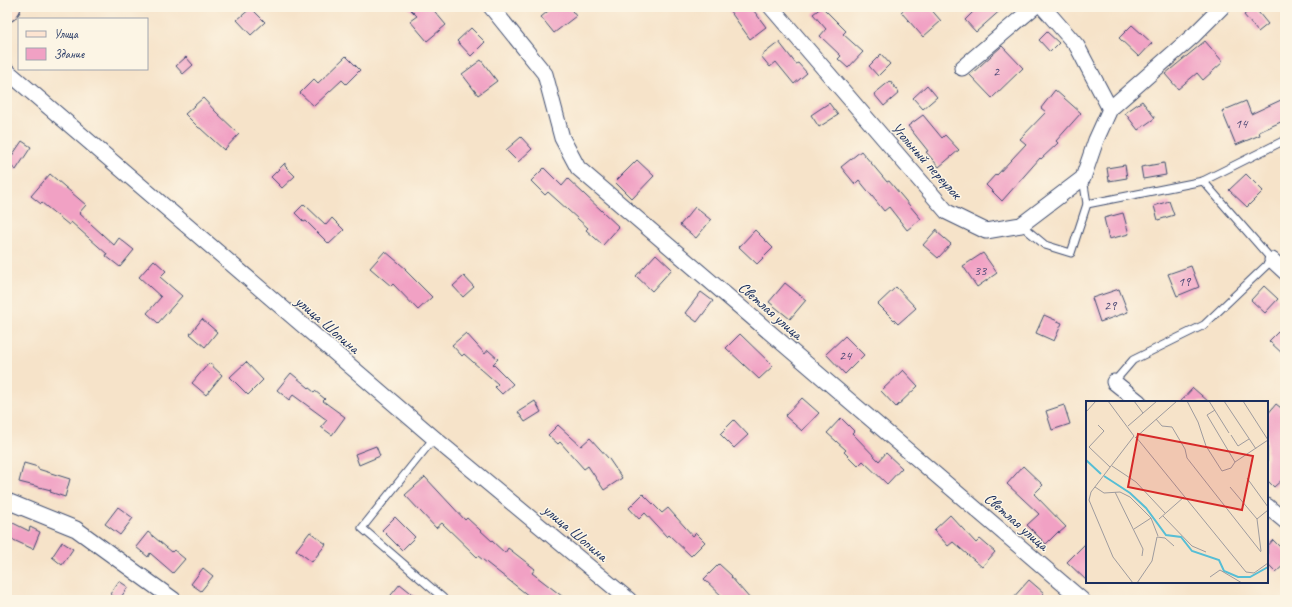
<svg xmlns="http://www.w3.org/2000/svg" width="1292" height="607" font-family="Caveat,sans-serif">
	<style>
		.building { fill: #f1a1c4 }
		.lines { fill: none; stroke-linecap: round; stroke-linejoin: round }
		.lane-casing { stroke: #3c4a6e; stroke-width: 9 }
		.street-casing { stroke: #3c4a6e; stroke-width: 17 }
		.secondary-casing { stroke: #3c4a6e; stroke-width: 23 }
		.lane { stroke: #fff; stroke-width: 7 }
		.street { stroke: #fff; stroke-width: 15 }
		.secondary { stroke: #fde4d1; stroke-width: 21 }
		.labels { text-anchor: middle; stroke-width: 3; stroke-linejoin: round; paint-order: stroke }
		.number-label { font-size: 14px; fill: #504c78 }
		.street-label { font-size: 16px; fill: #1b2f5e; stroke: #fcf5e5 }
		.inset-river { fill: none; stroke: #57bed5; stroke-width: 2 }
		.inset-road { fill: none; stroke: #9e9b9e; stroke-width: 1 }
		.view { fill: #d62828; fill-opacity: 0.15; stroke: #d62828; stroke-width: 2 }
		.inset-edge { fill: none; stroke: #1b2f5e; stroke-width: 2 }
	</style>
	<rect width="100%" height="100%" fill="#fcf5e5"/>
	<filter id="ink" filterUnits="userSpaceOnUse"><feTurbulence type="fractalNoise" baseFrequency=".025" numOctaves="2"/><feDisplacementMap in="SourceGraphic" scale="8" xChannelSelector="R" yChannelSelector="G"/><feConvolveMatrix kernelMatrix="1 2 1 2 8 2 1 2 1" color-interpolation-filters="sRGB"/></filter>
	<filter id="wash" filterUnits="userSpaceOnUse"><feTurbulence type="fractalNoise" baseFrequency=".012" numOctaves="4" result="noise"/><feDisplacementMap in="SourceGraphic" scale="16" xChannelSelector="R" yChannelSelector="G"/><feGaussianBlur stdDeviation="0.9" result="paint"/><feColorMatrix in="noise" values="0 0 0 0 0 0 0 0 0 0 0 0 0 0 0 0 0 1.4 0 .05"/><feComposite in="paint" operator="in"/></filter>
	<g filter="url(#wash)">
		<rect width="100%" height="100%" fill="#f6e3c9"/>
		<g id="blocks">
			<g class="building">
				<path d="M408 7H431L446 25 427 41 410 21 417 16Z"/>
				<path d="M553 7H569L576 16 554 33 541 17Z"/>
				<path d="M727 7H751L766 27 750 39Z"/>
				<path d="M822 7 846 31 843 34 863 52 848 68 838 59 841 56 820 36 826 29 813 14Z"/>
				<path d="M907 7H929L941 21 923 37 901 12Z"/>
				<path d="M978 7H1004L976 32 965 20Z"/>
				<path d="M1253 7H1254L1268 24 1258 32 1244 15Z"/>
				<path d="M251 8 265 22 251 35 237 20Z"/>
				<path d="M1132 25 1152 43 1139 57 1119 38Z"/>
				<path d="M471 28 485 42 471 56 457 41Z"/>
				<path d="M1047 32 1059 43 1050 52 1039 40Z"/>
				<path d="M1205 41 1223 62 1203 80 1197 73 1178 89 1165 74Z"/>
				<path d="M779 42 796 64 798 63 807 73 794 84 776 62 770 67 761 56Z"/>
				<path d="M1002 46 1023 68 992 98 970 75Z"/>
				<path d="M881 54 890 64 878 76 869 66Z"/>
				<path d="M346 56 360 70 346 84 342 80 314 106 300 93 314 79 318 83Z"/>
				<path d="M186 57 193 65 183 74 176 66Z"/>
				<path d="M481 60 497 81 478 95 462 74Z"/>
				<path d="M890 81 899 93 884 106 874 94Z"/>
				<path d="M927 85 937 97 923 109 913 98Z"/>
				<path d="M1055 90 1081 113 1056 141 1058 143 1041 159 1040 158 1002 201 986 185 996 174 997 175 1026 144 1020 139 1046 112 1041 108Z"/>
				<path d="M203 98 216 112 239 134 224 150 200 128H199L185 114Z"/>
				<path d="M1281 100 1285 109V120L1259 132 1260 135 1236 145 1222 111 1246 101 1251 114Z"/>
				<path d="M1142 101 1155 118 1138 130 1125 113Z"/>
				<path d="M829 103 838 115 819 127 811 115Z"/>
				<path d="M923 115 942 138 945 135 959 150 939 167 926 152 928 151 908 126Z"/>
				<path d="M521 137 532 149 518 162 506 150Z"/>
				<path d="M22 141 31 147 16 170 7 163Z"/>
				<path d="M861 151 887 182 889 181 921 219 907 230 889 207 884 211 859 180 855 184 841 167Z"/>
				<path d="M637 160 654 176 632 199 615 182Z"/>
				<path d="M285 163V166L295 176 282 188 271 177Z"/>
				<path d="M1164 163 1166 175 1143 179 1141 167Z"/>
				<path d="M1125 165 1127 178 1109 181 1107 168Z"/>
				<path d="M544 168 562 186 568 179 619 227 603 245 586 230 588 228 548 192 545 195 531 181Z"/>
				<path d="M50 174 86 205 79 213 114 245 119 238 134 250 120 267 106 256 107 254 71 222 69 225 42 203 41 204 31 196Z"/>
				<path d="M1246 174 1263 191 1247 207 1229 190Z"/>
				<path d="M1169 201 1174 215 1158 220 1154 206Z"/>
				<path d="M304 204 326 225 332 218 344 230 329 244 306 221 304 222 295 213Z"/>
				<path d="M695 207 711 220 696 238 680 225Z"/>
				<path d="M1123 213 1129 234 1109 239 1104 218Z"/>
				<path d="M937 229V232L951 244 938 258 923 245Z"/>
				<path d="M755 230 773 248 757 264 739 247Z"/>
				<path d="M385 251 406 269 405 270 432 297 418 310 393 284 391 286 370 268Z"/>
				<path d="M983 253 997 273 977 287 963 266Z"/>
				<path d="M656 254 672 269 652 291 636 276Z"/>
				<path d="M154 260 166 271 160 277 182 296 158 323 147 313 161 297 139 277Z"/>
				<path d="M1191 266 1199 287 1177 296 1168 274Z"/>
				<path d="M464 276 474 287 463 297 453 286Z"/>
				<path d="M785 283 806 300 790 319 769 302Z"/>
				<path d="M1264 286 1278 299 1265 313 1251 300Z"/>
				<path d="M896 287 916 308 898 324 878 304Z"/>
				<path d="M1119 289 1128 312 1100 322 1092 298Z"/>
				<path d="M701 292 713 301 697 322 685 313Z"/>
				<path d="M1044 315 1062 323 1054 341 1036 333Z"/>
				<path d="M202 319 217 332 205 347 190 334Z"/>
				<path d="M1285 325V356L1269 341Z"/>
				<path d="M466 333 485 354 488 350 498 359 493 364 513 384 502 394 495 387 498 384 464 354 462 356 452 345Z"/>
				<path d="M740 334 773 366 759 379 726 348Z"/>
				<path d="M845 336 864 355 845 374 826 354Z"/>
				<path d="M246 362 263 380 248 395 230 377Z"/>
				<path d="M209 363 222 375 206 395 192 383Z"/>
				<path d="M903 370 918 386 896 407 881 391Z"/>
				<path d="M291 373 314 392 315 391 325 399 323 401 345 417 332 435 321 427 327 420 293 395 289 400 277 390Z"/>
				<path d="M1193 388 1209 402H1180Z"/>
				<path d="M802 398 819 413 802 431 785 416Z"/>
				<path d="M535 401 541 412 525 422 518 412Z"/>
				<path d="M1276 404 1285 411V477L1274 487 1267 480V415Z"/>
				<path d="M1064 405 1070 424 1052 430 1046 411Z"/>
				<path d="M841 418 854 431 852 433 879 461 886 453 902 468 887 484 863 461 858 466 844 452 846 450 827 433Z"/>
				<path d="M734 420 748 435 734 448 720 434Z"/>
				<path d="M558 425 581 446 590 438 609 459 622 478 604 490 588 466 584 469 560 442 558 444 548 435Z"/>
				<path d="M376 446 380 456 359 465 355 454Z"/>
				<path d="M24 463 38 467V469L70 479 65 497 50 492 51 490 19 482Z"/>
				<path d="M1023 466 1043 485 1034 494 1066 527 1059 533 1058 532 1046 544 1027 525 1039 514 1007 484Z"/>
				<path d="M425 477 465 520 467 518 505 553 508 548 535 569 532 573 567 600H534L478 556 477 557 442 523 436 528 405 495Z"/>
				<path d="M643 494 662 513 668 508 693 536 696 533 705 542 691 556 669 535 667 537 645 513 639 519 629 508Z"/>
				<path d="M118 507 133 518 120 535 105 524Z"/>
				<path d="M950 515 976 543 980 539 995 552 982 567 953 542 948 546 934 530Z"/>
				<path d="M395 517 415 537 402 550 382 530Z"/>
				<path d="M7 520 29 531 30 527 40 532 33 549 7 537Z"/>
				<path d="M148 532 172 552 174 550 185 559 173 573 150 553 148 557 136 547Z"/>
				<path d="M310 532 326 544 312 562 296 550Z"/>
				<path d="M1273 540 1285 552V564L1276 572 1267 563V547Z"/>
				<path d="M62 542 73 549 62 565 52 557Z"/>
				<path d="M1087 542V581L1067 562Z"/>
				<path d="M719 564 732 576 731 577 751 600H726L704 579Z"/>
				<path d="M203 568 213 576 201 591 191 584Z"/>
				<path d="M1029 580 1044 593 1038 600H1011Z"/>
				<path d="M119 581 128 587 119 600 110 594Z"/>
				<path d="M400 584 420 600H387Z"/>
			</g>
		</g>
	</g>
	<g filter="url(#ink)">
		<use href="#blocks" fill-opacity="0" stroke="#3c4a6e" stroke-width="1"/>
		<g class="lines">
			<g class="lane-casing">
				<g id="lane">
					<path d="M1083 178 1087 204 1203 181 1285 140"/>
					<path d="M1021 225 1045 245 1071 253 1087 204"/>
					<path d="M1114 382 1133 360 1204 325 1272 260 1203 181"/>
					<path d="M434 438 362 528 443 598"/>
				</g>
			</g>
			<g class="street-casing">
				<g id="street">
					<path d="M491 7 545 74 562 138 578 168 1082 600"/>
					<path d="M771 7 947 212 986 231 1021 225 1083 178 1096 140 1110 109 1194 35 1222 7"/>
					<path d="M1043 7 1077 46 1110 109"/>
					<path d="M962 68 1034 7"/>
					<path d="M7 71 434 438 629 600"/>
					<path d="M1272 260 1285 272"/>
					<path d="M1114 382 1139 402"/>
					<path d="M7 501 76 529 174 600"/>
					<path d="M1267 506 1285 521"/>
				</g>
			</g>
			<g class="secondary-casing">
				<path id="secondary" d="M7 11 10 7"/>
			</g>
			<use href="#lane" class="lane"/>
			<use href="#street" class="street"/>
			<use href="#secondary" class="secondary"/>
		</g>
	</g>
	<g class="labels">
		<g class="number-label">
			<text x="996" y="76">2</text>
			<text x="1241" y="128">14</text>
			<text x="980" y="275">33</text>
			<text x="1184" y="286">19</text>
			<text x="1110" y="310">29</text>
			<text x="845" y="360">24</text>
		</g>
		<g class="street-label">
			<text transform="translate(927 160) rotate(48)" y="6">Угольный переулок</text>
			<text transform="translate(771 310) rotate(41)" y="6">Светлая улица</text>
			<text transform="translate(328 324) rotate(41)" y="6">улица Шопина</text>
			<text transform="translate(1017 521) rotate(41)" y="6">Светлая улица</text>
			<text transform="translate(576 532) rotate(40)" y="6">улица Шопина</text>
		</g>
	</g>
	<g transform="translate(1086 401)">
		<rect width="182" height="182" fill="#f6e3c9"/>
		<path class="inset-river" d="M0 59 15 73M18 75 44 92 60 107 80 134 95 136 106 150 133 159 138 170 152 176H164L182 166"/>
		<path class="inset-road" d="M22 0 48 35 5 91 3 99 27 156 47 182M48 0 57 12M101 0 112 21 120 45 136 70 145 67 149 61 182 39M123 0 143 32M138 0 170 48M157 0 182 39M129 9 121 14 149 61M0 11 10 0M70 18 76 25 86 26 99 48 101 57 175 151M12 24 18 30 3 46 24 66M42 25 71 0M145 34 152 45 163 38M50 36 160 171 168 172 182 162M49 37 91 0M26 65 50 81 79 112M161 77 182 106M9 86 18 92 34 91 44 96 65 117 72 135M144 86 171 118 175 150M29 91 57 148 56 155M77 115 106 145 120 151M73 118 98 96M171 118 182 109M48 128 65 117M124 176 134 169 156 182M51 182 66 160 71 136 79 137 88 145"/>
		<path class="view" d="M52 33 167 55 156 109 42 86Z"/>
		<rect width="182" height="182" class="inset-edge"/>
	</g>
	<rect width="1292" height="607" fill="none" stroke="#fcf5e5" stroke-width="24"/>
	<rect x="18" y="18" width="130" height="52" fill="#fcf5e5" stroke="#a2a6af"/>
	<rect x="26" y="31" width="20" height="6" fill="#fde4d1" stroke="#a2a6af"/>
	<text x="54" y="38" font-size="12" fill="#1b2f5e">Улица</text>
	<rect x="26" y="48" width="20" height="12" fill="#f1a1c4" stroke="#a2a6af"/>
	<text x="54" y="58" font-size="12" fill="#1b2f5e">Здание</text>
</svg>
